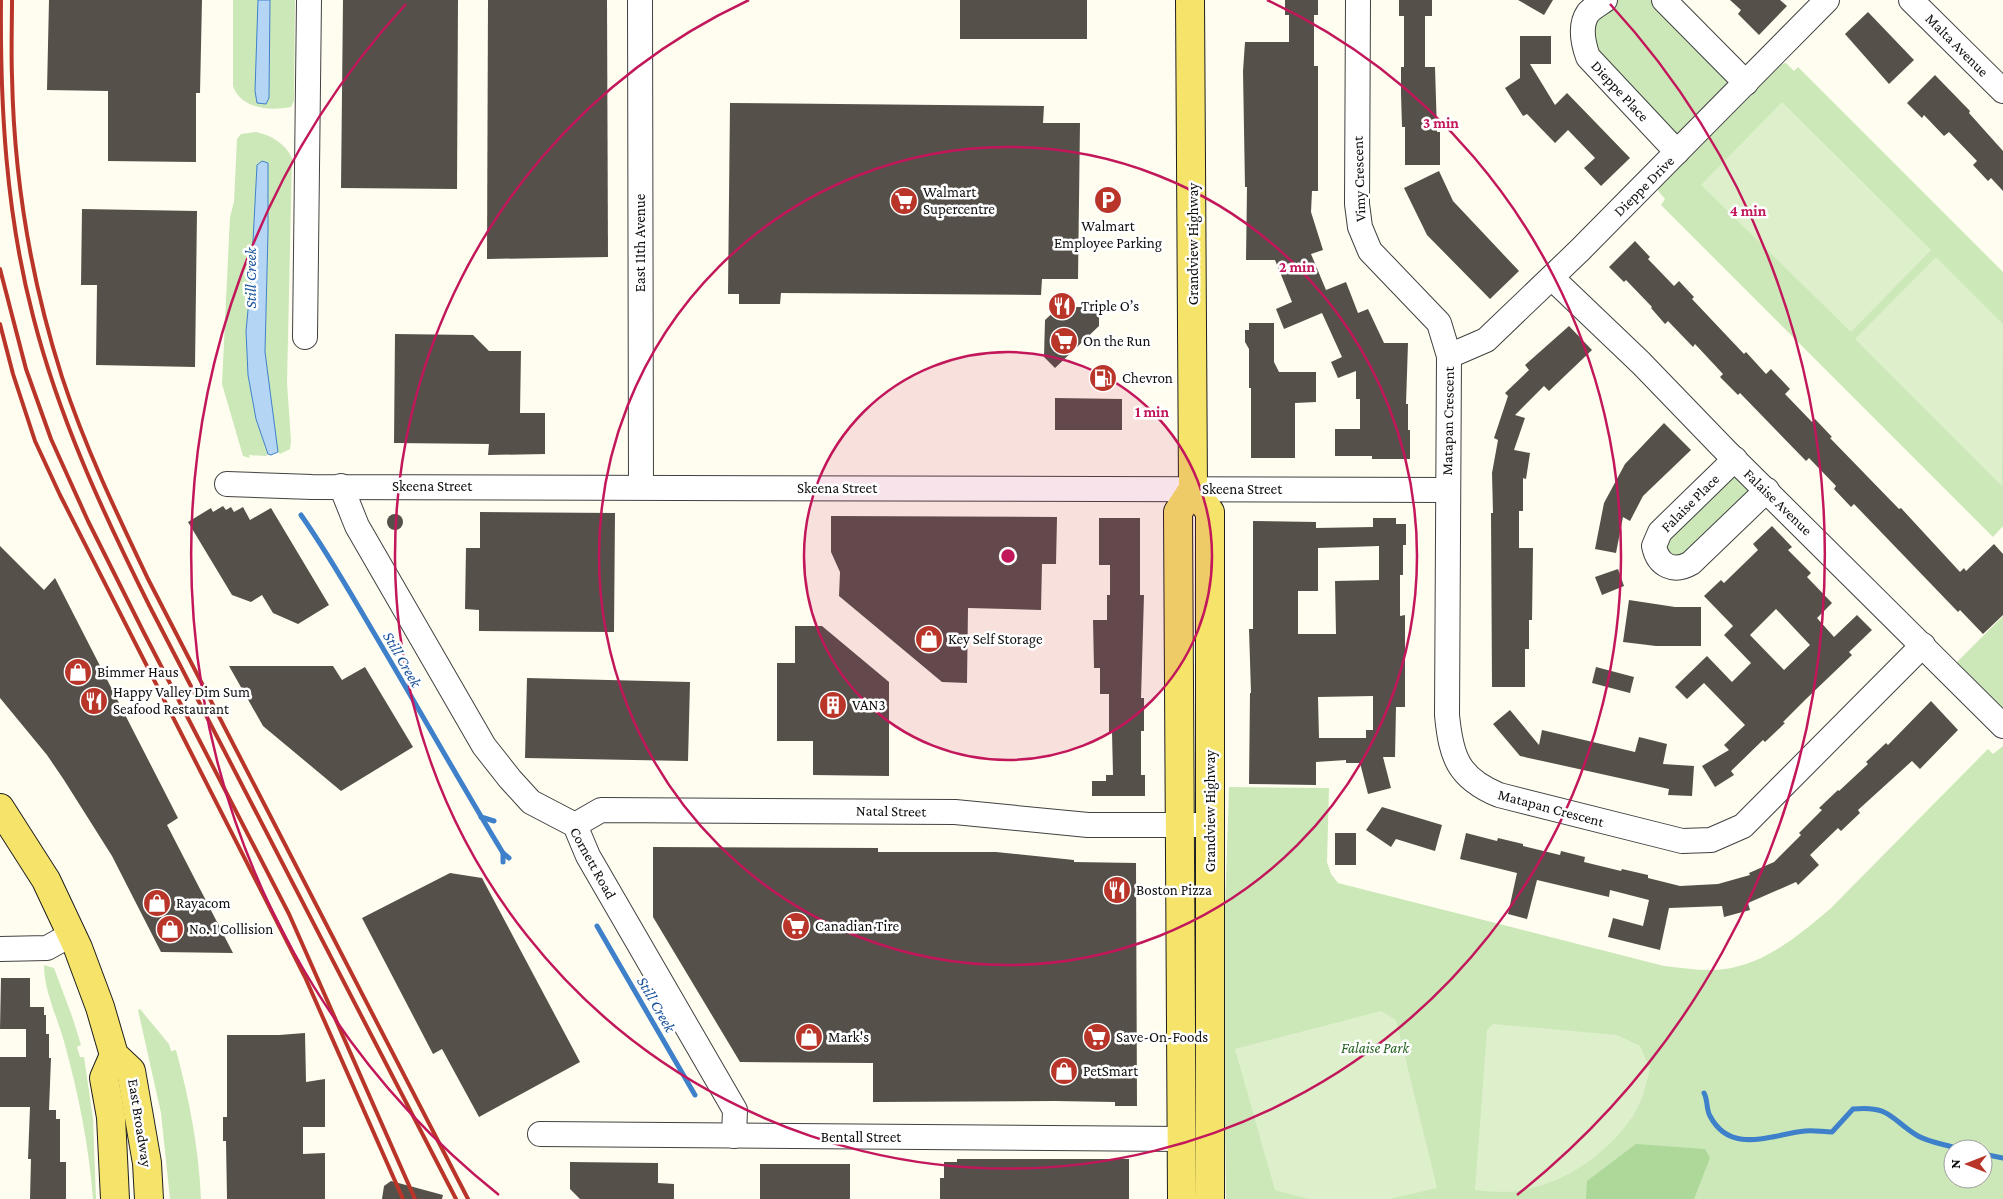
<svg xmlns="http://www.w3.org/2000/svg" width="2003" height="1199" font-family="'Crimson Pro',serif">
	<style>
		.green { fill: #cce8b9; fill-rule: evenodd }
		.forest { fill: #add899 }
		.pitch { fill: #deefcb }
		.water { fill: #b5d5f4; stroke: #3e80ca }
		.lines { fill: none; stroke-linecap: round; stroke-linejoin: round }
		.stream { stroke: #3e80ca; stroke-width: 5 }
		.building { fill: #56504a; fill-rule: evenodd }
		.minor-casing { stroke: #414141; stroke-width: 26 }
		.major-casing { stroke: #1f1f1f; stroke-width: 30 }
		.minor { stroke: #fff; stroke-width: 24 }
		.major { stroke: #f5e469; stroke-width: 28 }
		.rail { stroke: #ba3529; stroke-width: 4 }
		.ring { fill: none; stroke: #c2185b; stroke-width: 2.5 }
		.labels { text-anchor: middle; stroke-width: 5; stroke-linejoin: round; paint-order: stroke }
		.street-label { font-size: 15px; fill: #0e0e0e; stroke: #fff }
		.poi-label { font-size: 15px; fill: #0e0e0e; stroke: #fff; text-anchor: start }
		.park-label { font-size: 15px; font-style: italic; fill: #256420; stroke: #fff }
		.water-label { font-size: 16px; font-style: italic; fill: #1a539c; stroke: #fff }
		.centre { fill: #c2185b; stroke: #fff; stroke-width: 2.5 }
		.ring-label { font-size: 15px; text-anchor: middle; font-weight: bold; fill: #c2185b; stroke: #fff; stroke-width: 5; stroke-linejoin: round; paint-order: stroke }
	</style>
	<rect width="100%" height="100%" fill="#fffdef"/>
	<g class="green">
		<path d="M233 0H258V15L269 98 270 0H295L294 101 291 107C270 111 241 109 233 86Z"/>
		<path d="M1612 0H1655L1749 94 1780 64 1786 63 1794 71 1798 67 2003 272V526L1993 537 1661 205 1665 199 1659 192 1657 187 1687 154 1592 56 1593 19Z"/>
		<path d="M256 132C271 135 286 144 292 158L287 383 291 441 290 449 280 454 278 452 265 352 268 232V163L262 161 257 165 251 279 246 331 248 375 256 419 268 454 266 456 249 455 250 458 243 456 222 384 230 217 234 202 237 139 241 134Z"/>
		<path d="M1738 474 1750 489 1747 497 1685 558 1670 560 1663 539 1723 479Z"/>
		<path d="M2003 616V714L1954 665Z"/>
		<path d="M2003 746V1199H1226L1223 973 1229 787 1329 788 1327 862 1331 874 1338 883 1664 966C1684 968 1705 972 1725 969 1767 963 1799 935 1830 909L1988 749 1993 754ZM1953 1149H1983V1179H1953Z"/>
		<path d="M44 965 54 968 73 1019 81 1045 77 1047 80 1057H84L93 1119 96 1199H93C89 1147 79 1096 65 1045 58 1018 44 992 44 965Z"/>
		<path d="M140 1009 169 1044 171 1051 176 1050C189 1098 199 1149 201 1199H170L161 1113 138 1010Z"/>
	</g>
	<path class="forest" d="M1636 1144 1705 1149 1710 1158 1694 1199H1586L1587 1181Z"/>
	<g class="pitch">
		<path d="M1782 102 1931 250 1851 332 1701 185Z"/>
		<path d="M1936 257 2003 324 2002 486 1855 339Z"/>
		<path d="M1381 1011 1396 1020 1437 1188 1389 1199H1309L1275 1190 1235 1049Z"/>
		<path d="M1493 1024 1617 1035 1640 1046 1650 1069C1646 1085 1642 1102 1633 1116 1604 1158 1557 1189 1506 1192 1496 1192 1485 1191 1475 1190L1487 1030Z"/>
	</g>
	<g class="water">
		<path d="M258 0H270L269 98 266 104 257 103 255 91Z"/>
		<path d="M262 161 268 163V232L265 352 278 452 271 455 268 454 256 419 248 375 246 331 251 279 257 165Z"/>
	</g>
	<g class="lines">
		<g class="stream">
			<path d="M301 515C327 552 348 589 371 628 415 702 458 779 503 853L509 858"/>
			<path d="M481 817 494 821"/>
			<path d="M503 853V862"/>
			<path d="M597 926 695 1095"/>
			<path d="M1704 1093C1708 1100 1706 1109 1710 1116 1731 1156 1773 1134 1805 1131 1814 1130 1823 1132 1832 1132L1853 1109C1891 1105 1891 1120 1918 1136 1928 1142 1948 1145 1959 1149"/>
			<path d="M1983 1154 2003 1158"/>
		</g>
	</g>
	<g class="building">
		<path d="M49 0H202L200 93H196V162L108 161V91L47 90Z"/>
		<path d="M343 0H458L457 189 341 188Z"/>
		<path d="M488 0H607L608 257 487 259Z"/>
		<rect x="960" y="0" width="127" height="39"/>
		<path d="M1285 0H1318V15H1314V66H1318V191H1312L1311 212 1323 250 1311 254 1326 290 1346 282 1358 313 1368 309 1384 343H1408L1406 404H1408V430H1410V459H1372V456H1335V429H1360V399H1356V371L1338 378 1331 362 1342 357 1322 313 1284 329 1276 309 1292 302 1275 260H1246L1247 187H1245L1243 71 1245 42H1289V15H1285Z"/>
		<path d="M1399 0H1432V16H1425V67H1435L1437 132H1440V165H1405V127H1402L1401 93V67H1404V16H1399Z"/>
		<path d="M1518 0H1553L1544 15Z"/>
		<path d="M1730 0H1780L1787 6 1759 35 1738 14 1741 10Z"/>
		<path d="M1868 12 1914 60 1889 84 1845 34Z"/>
		<path d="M1520 36H1551V64H1530L1555 105 1567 93 1630 158 1601 186 1584 168 1595 158 1568 130 1555 143 1527 114 1523 116 1505 88 1520 78Z"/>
		<path d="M1935 75 1970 111 1969 113 2003 151V191L1991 178 1988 181 1973 165 1977 161 1949 132 1944 136 1924 115 1922 118 1907 103Z"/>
		<path d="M730 103 1044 106 1043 123H1080L1078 279H1042L1041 295 781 293 780 304H739V294H728Z"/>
		<path d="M1439 171 1453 201 1519 271 1490 299 1427 235 1404 188Z"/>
		<path d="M82 209 197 211 195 367 96 365 97 285H81Z"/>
		<path d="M1635 241 1650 257 1648 259 1674 286 1679 281 1694 297 1692 299 1744 354 1746 352 1766 374 1771 369 1790 389 1785 394 1812 422 1815 419 1832 437 1830 438 1899 509 1901 508 1960 572 1964 568 1966 571 1994 544 2003 554V615L1983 634 1960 610 1958 612 1854 504 1851 507 1834 489 1836 486 1809 458 1806 461 1740 393 1738 395 1720 377 1723 374 1695 344 1693 347 1668 321 1665 324 1651 308 1652 307 1626 280 1624 282 1609 267Z"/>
		<path d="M1059 307H1099V326L1055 368 1044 357 1045 320Z"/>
		<path d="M1249 323H1274V362L1279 372H1316V402L1295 403V458H1251V388H1249V349L1245 342V330H1249Z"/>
		<path d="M1569 326 1592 350 1549 391 1544 386 1515 415 1525 418 1514 450 1530 453 1526 479 1523 478V511H1519V548H1533L1532 620H1529V649H1525V687H1492L1491 513H1493L1492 473 1498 440 1494 438 1508 396 1505 393 1529 370 1525 365Z"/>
		<path d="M395 334 473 335 489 351H521L520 413H545V454L488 455 489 444 394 443Z"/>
		<path d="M1055 398 1122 399V430H1055Z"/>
		<path d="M1664 423 1691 450 1643 496 1630 521 1623 517 1616 553 1595 549 1604 503 1625 464Z"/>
		<path d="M223 506 226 510 231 507 234 512 243 507 250 520 271 508 329 605 298 624 273 613 262 595 251 602 232 595 188 522 211 508 213 512Z"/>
		<path d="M480 512 615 513 614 632 479 631V610L465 609 466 548H480Z"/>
		<circle cx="395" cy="522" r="8"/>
		<path d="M831 516 1057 517 1056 564H1042L1041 610 968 608 967 683 942 682 839 596 840 572 831 552Z"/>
		<path d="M1099 518H1140V595H1144L1141 698H1144V731H1141V775H1145V796H1092V781H1106V775H1113L1112 732H1109V694H1100V668H1094L1093 620H1107V595H1110V565H1099Z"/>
		<path d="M1373 518H1396V524H1406V545H1403V575H1400V616L1405 615V707H1396L1395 757H1383L1391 788 1368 794 1360 763H1346V760L1316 762V785L1249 784 1250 693H1251L1249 629H1253V521L1316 522V528L1373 527ZM1379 546V580L1335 581 1336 634H1298V591H1318V548ZM1373 696V730H1366V738H1319L1318 697Z"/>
		<path d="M1772 526 1792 547 1788 550 1811 573 1807 577 1832 603 1817 618 1834 637 1857 615 1872 630 1849 652 1852 655 1806 699 1783 722 1785 723 1765 742 1763 740 1731 771 1734 775 1715 787 1702 766 1729 750 1724 745 1745 725 1704 683 1687 699 1675 687 1707 656 1732 682 1751 663 1724 635 1733 626 1704 596 1721 580 1724 583 1758 550 1753 544ZM1776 609 1810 645 1784 670 1750 635Z"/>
		<path d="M0 546 44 590 55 578 178 818 167 825 233 953 161 952 112 856 64 780 47 755 0 698Z"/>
		<path d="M1618 569 1624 586 1602 595 1595 577Z"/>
		<path d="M1629 600 1675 607H1701V646H1656L1623 642Z"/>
		<path d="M795 626H822L889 682V776L813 775V741H777V663H795Z"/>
		<path d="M229 666H333L342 680 365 667 413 747 341 791 263 726Z"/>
		<path d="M1596 667 1634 677 1630 693 1592 683Z"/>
		<path d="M527 678 690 682 688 761 525 758Z"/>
		<path d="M1931 701 1958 730 1920 769 1912 761 1858 810 1860 813 1841 831 1838 828 1810 855 1819 865 1798 885 1796 882 1748 903 1750 910 1724 917 1722 906 1669 908 1660 950 1608 937 1613 918 1643 926 1649 900 1610 890 1609 897 1537 880 1527 919 1508 914 1517 873 1460 859 1466 833 1497 841 1498 838 1523 844V846L1560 855 1561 851 1585 857 1584 862 1621 871 1622 869 1648 875V878L1680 886 1718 884 1750 875 1749 873 1774 862 1801 835 1799 833 1822 810 1819 808 1838 790 1839 791 1868 764 1866 762 1886 743 1888 745Z"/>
		<path d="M1510 710 1539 745 1542 730 1635 752 1639 737 1667 744 1663 764 1694 766 1692 796 1668 795 1669 789 1520 756 1493 724Z"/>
		<path d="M1382 807 1442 825 1435 851 1396 839 1391 847 1366 830Z"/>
		<rect x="1335" y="833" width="21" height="32"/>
		<path d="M653 847 878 848V852H996L1074 860V862L1136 863 1137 1106H1115V1102L1055 1101 873 1102V1063L740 1062 653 917Z"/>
		<path d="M450 873 482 878 580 1062 479 1117 442 1049 433 1054 362 918Z"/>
		<path d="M1 978H30V1007H44V1015H46V1034H49V1058H51L49 1110H56V1119H60V1162H66V1199H30L31 1159H28L30 1107H0V1057H26V1029H0Z"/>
		<path d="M305 1033 306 1082 325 1079V1127H303V1154L325 1153V1199H227L226 1141H223V1117H227V1035H279Z"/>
		<path d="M957 1159H1129V1199H940V1178H944V1162H957Z"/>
		<path d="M570 1162 658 1163V1183L674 1184V1199H580L570 1189Z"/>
		<rect x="760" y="1164" width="90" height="35"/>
		<path d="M391 1181 443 1195 442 1199H382L384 1186Z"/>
	</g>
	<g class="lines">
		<g class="minor-casing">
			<g id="minor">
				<path d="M640 0 641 487"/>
				<path d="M1358 0 1357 204 1360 227 1370 251 1439 323 1449 356 1447 715C1451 757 1458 778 1499 795L1682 841 1711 840 1743 826 1923 645"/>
				<path d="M1605 0C1600 4 1592 8 1588 13 1579 26 1583 43 1588 57L1677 152"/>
				<path d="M1664 0 1746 83"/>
				<path d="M1911 0 2003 91"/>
				<path d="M1552 278 1641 363 1726 451 2003 726"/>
				<path d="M305 337 309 0"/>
				<path d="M1449 356 1486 340 1580 250 1827 0"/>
				<path d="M1735 459 1660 532 1654 546C1658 566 1674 573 1691 563L1767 490"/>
				<path d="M227 484 312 487 1447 490"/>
				<path d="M341 486 357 526 484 746 510 779 531 802 575 825 588 856 735 1110 734 1136"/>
				<path d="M575 825 601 810 955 812 1088 825H1210"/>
				<path d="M0 949 47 948 72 934"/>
				<path d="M540 1134 1182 1139"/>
			</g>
		</g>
		<g class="major-casing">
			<g id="major">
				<path d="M1193 489 1210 512V1199"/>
				<path d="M0 808 46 880 78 948 100 1007 114 1055 131 1071 147 1163 149 1199"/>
				<path d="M114 1055 104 1078 111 1117 115 1199"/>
				<path d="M1182 1199 1178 512 1193 489 1190 0"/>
			</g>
		</g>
		<use href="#minor" class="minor"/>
		<use href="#major" class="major"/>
		<g class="rail">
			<path d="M1 0C0 106 6 213 33 316 59 418 103 513 150 607L456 1199"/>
			<path d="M12 0C12 25 11 51 12 76 14 178 31 280 62 377 85 447 117 514 148 579L468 1199"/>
			<path d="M0 269 26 369 51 439 88 521 143 631 289 914 415 1199"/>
			<path d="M0 324 13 374 35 441 60 495 305 977 403 1199"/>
		</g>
	</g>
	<circle cx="1008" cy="556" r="204" fill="#c2185b" fill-opacity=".12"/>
	<g class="ring">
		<circle cx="1008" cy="556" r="204"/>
		<circle cx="1008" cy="556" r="409"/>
		<path d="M1267 0A613 613 0 1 1 749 0"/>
		<path d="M499 1195A817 817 0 0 1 406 4M1610 4A817 817 0 0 1 1517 1195"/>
	</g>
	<defs>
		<g id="parking-disc" transform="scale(1.4375)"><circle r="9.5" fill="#ba3529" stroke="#fff"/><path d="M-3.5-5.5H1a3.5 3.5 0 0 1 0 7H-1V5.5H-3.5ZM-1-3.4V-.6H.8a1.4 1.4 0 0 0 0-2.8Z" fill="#fff"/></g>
		<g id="supermarket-disc" transform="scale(1.4375)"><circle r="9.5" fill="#ba3529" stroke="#fff"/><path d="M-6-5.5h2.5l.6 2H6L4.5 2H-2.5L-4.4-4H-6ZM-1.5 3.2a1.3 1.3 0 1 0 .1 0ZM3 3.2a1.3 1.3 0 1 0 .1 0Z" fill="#fff"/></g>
		<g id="restaurant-disc" transform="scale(1.4375)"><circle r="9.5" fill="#ba3529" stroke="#fff"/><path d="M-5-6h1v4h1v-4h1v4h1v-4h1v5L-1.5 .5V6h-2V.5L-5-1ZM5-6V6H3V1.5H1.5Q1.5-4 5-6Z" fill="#fff"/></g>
		<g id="fuel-disc" transform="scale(1.4375)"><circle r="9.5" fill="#ba3529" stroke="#fff"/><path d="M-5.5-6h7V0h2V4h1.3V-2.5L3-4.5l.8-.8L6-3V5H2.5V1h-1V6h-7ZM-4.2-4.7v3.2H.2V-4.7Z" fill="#fff"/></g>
		<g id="shop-disc" transform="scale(1.4375)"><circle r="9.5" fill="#ba3529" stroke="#fff"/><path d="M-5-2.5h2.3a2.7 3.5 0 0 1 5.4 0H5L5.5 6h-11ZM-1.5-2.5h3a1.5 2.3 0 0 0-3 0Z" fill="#fff"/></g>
		<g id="building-disc" transform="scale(1.4375)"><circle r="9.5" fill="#ba3529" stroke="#fff"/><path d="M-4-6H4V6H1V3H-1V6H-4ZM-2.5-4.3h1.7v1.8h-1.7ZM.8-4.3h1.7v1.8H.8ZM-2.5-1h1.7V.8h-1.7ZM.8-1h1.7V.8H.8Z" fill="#fff"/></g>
	</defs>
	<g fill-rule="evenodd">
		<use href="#parking-disc" x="1108" y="200"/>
		<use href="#supermarket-disc" x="904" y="201"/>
		<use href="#restaurant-disc" x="1062" y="306"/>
		<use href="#supermarket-disc" x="1064" y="341"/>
		<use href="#fuel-disc" x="1103" y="378"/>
		<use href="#shop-disc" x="929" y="639"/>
		<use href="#shop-disc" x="78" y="672"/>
		<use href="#restaurant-disc" x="94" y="701"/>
		<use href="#building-disc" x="833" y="705"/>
		<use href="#restaurant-disc" x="1117" y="890"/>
		<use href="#shop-disc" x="157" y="903"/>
		<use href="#supermarket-disc" x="796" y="926"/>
		<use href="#shop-disc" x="170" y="929"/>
		<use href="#shop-disc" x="809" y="1037"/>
		<use href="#supermarket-disc" x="1097" y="1037"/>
		<use href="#shop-disc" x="1064" y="1071"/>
	</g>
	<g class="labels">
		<g class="street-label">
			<text transform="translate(1957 45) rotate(45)" y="5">Malta Avenue</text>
			<text transform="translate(1620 91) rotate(47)" y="5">Dieppe Place</text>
			<text transform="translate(1359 179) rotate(-92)" y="5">Vimy Crescent</text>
			<text transform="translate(1644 186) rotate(-45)" y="5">Dieppe Drive</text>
			<text transform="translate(640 243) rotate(-90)" y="5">East 11th Avenue</text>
			<text transform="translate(1193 244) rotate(-90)" y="5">Grandview Highway</text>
			<text transform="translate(1448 421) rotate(-89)" y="5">Matapan Crescent</text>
			<text x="432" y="491">Skeena Street</text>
			<text x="837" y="493">Skeena Street</text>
			<text x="1242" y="494">Skeena Street</text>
			<text transform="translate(1778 502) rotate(44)" y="5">Falaise Avenue</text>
			<text transform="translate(1690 503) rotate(-45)" y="5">Falaise Place</text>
			<text transform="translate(1551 808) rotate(15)" y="5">Matapan Crescent</text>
			<text transform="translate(891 811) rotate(1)" y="5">Natal Street</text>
			<text transform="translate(1210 811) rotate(-90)" y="5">Grandview Highway</text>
			<text transform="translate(593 863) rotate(61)" y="5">Cornett Road</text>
			<text transform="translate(140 1123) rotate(81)" y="5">East Broadway</text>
			<text x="861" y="1142">Bentall Street</text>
		</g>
		<g class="poi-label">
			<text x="923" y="197">Walmart<tspan x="923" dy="17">Supercentre</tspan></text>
			<text x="1108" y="231" text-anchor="middle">Walmart<tspan x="1108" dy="17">Employee Parking</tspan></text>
			<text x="1081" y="311">Triple O’s</text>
			<text x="1083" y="346">On the Run</text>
			<text x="1122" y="383">Chevron</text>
			<text x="948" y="644">Key Self Storage</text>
			<text x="97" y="677">Bimmer Haus</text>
			<text x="113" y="697">Happy Valley Dim Sum<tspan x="113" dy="17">Seafood Restaurant</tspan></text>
			<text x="852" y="710">VAN3</text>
			<text x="1136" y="895">Boston Pizza</text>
			<text x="176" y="908">Rayacom</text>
			<text x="815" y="931">Canadian Tire</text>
			<text x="189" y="934">No. 1 Collision</text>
			<text x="828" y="1042">Mark's</text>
			<text x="1116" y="1042">Save-On-Foods</text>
			<text x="1083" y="1076">PetSmart</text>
		</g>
		<g class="park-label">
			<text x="1375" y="1053">Falaise Park</text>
		</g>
		<g class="water-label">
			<text transform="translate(250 278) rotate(-90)" y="6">Still Creek</text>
			<text transform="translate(403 659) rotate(60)" y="6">Still Creek</text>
			<text transform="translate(657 1004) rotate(60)" y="6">Still Creek</text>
		</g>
	</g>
	<circle cx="1008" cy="556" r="8" class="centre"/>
	<g class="ring-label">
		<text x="1441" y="128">3 min</text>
		<text x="1748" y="216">4 min</text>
		<text x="1297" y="272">2 min</text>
		<text x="1152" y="417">1 min</text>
	</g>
	<g transform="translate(1968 1164) rotate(270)"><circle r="24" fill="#ffffff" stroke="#9f9f9f"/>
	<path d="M0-4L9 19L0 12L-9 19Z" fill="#ba3529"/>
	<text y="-8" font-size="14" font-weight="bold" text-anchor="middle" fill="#0e0e0e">N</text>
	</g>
</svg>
